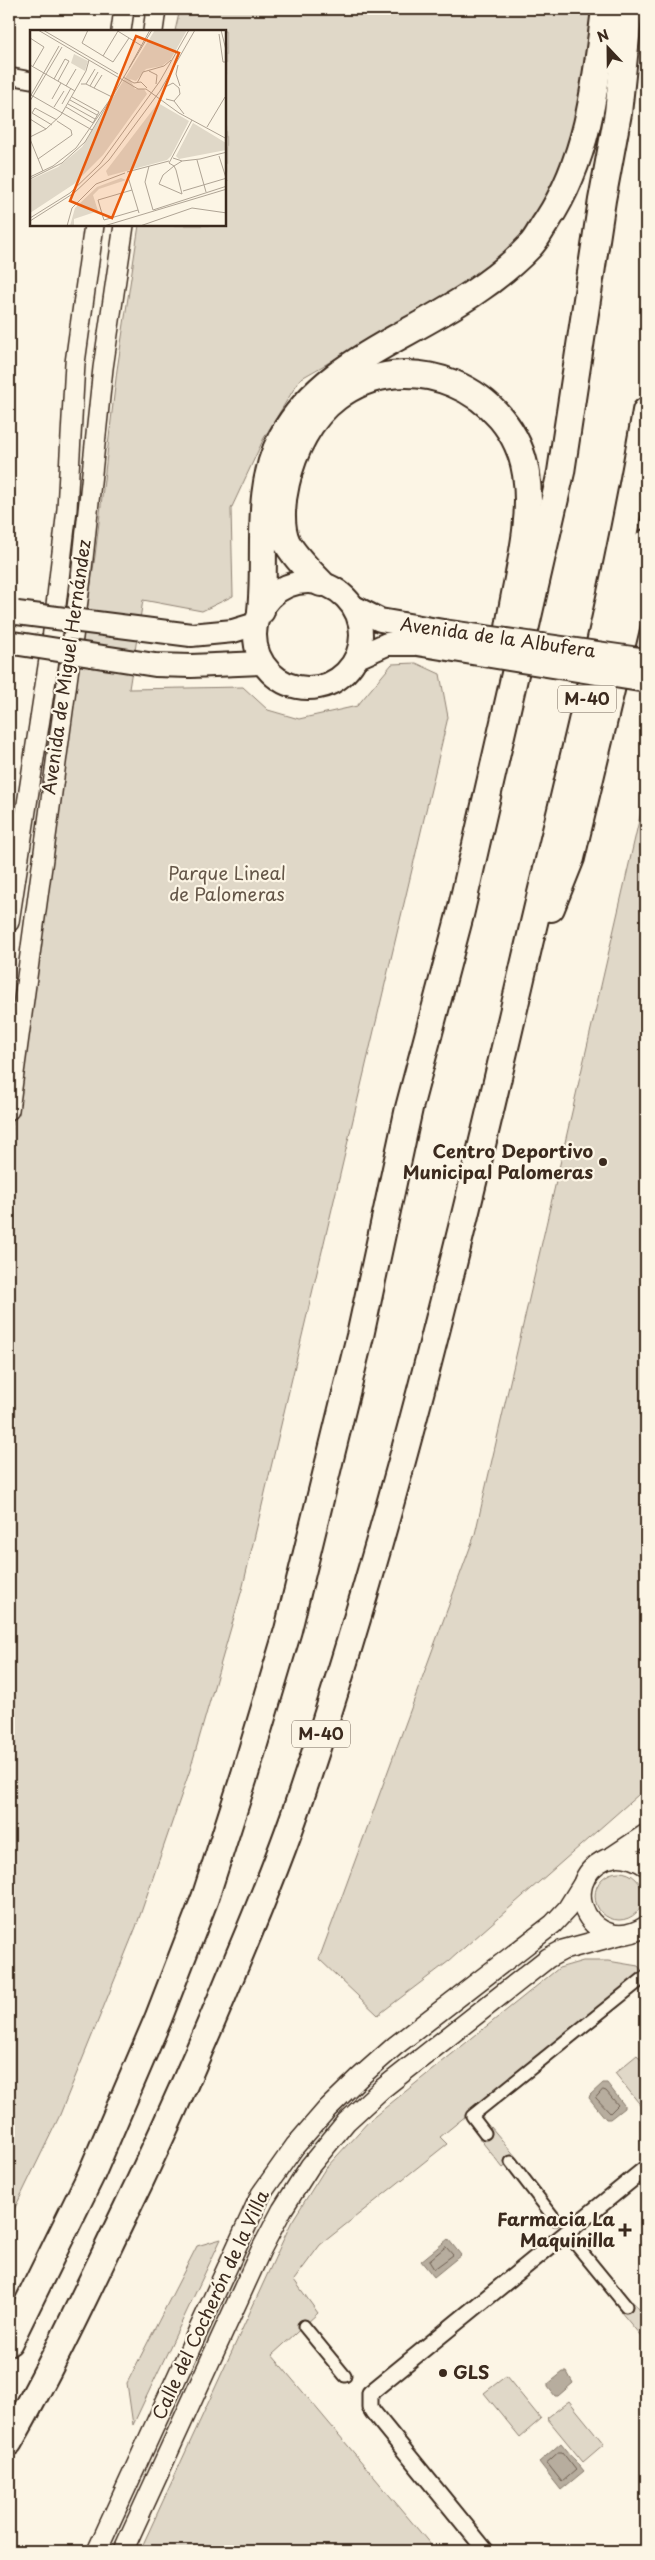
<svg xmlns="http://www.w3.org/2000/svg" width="655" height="2560" font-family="'Playpen Sans',sans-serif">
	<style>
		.green { fill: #e0d8c8; stroke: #8e8173 }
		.water { fill: #b7ad9e; stroke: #85796b }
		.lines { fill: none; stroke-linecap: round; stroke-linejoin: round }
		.shore { stroke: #6d5e51; stroke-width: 1 }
		.pedestrian-casing { stroke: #3b2a1e; stroke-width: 15 }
		.minor-casing { stroke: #3b2a1e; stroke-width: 19 }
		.tertiary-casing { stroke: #3b2a1e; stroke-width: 22 }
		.primary-casing { stroke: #3b2a1e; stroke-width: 26 }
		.motorway-casing { stroke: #3b2a1e; stroke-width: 30 }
		.pedestrian { stroke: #fcf5e5; stroke-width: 11 }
		.minor { stroke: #fcf5e5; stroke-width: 15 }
		.tertiary { stroke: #fcf5e5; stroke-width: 19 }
		.primary { stroke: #fcf5e5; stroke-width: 22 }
		.motorway { stroke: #fcf5e5; stroke-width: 26 }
		.primary-bridge-casing { stroke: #3b2a1e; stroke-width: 26; stroke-linecap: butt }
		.primary-bridge { stroke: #fcf5e5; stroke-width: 22 }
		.poi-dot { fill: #3b2a1e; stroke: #fcf5e5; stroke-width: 2 }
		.labels { text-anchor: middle; stroke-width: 4.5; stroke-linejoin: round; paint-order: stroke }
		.shield { fill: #fcf5e5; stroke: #75675a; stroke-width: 1 }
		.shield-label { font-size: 16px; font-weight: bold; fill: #3b2a1e }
		.street-label { font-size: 18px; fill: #3b2a1e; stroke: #fcf5e5 }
		.park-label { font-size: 18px; fill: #645648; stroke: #fcf5e5 }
		.poi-label { font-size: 18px; font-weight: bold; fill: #3b2a1e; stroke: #fcf5e5; text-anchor: end }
		.inset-road { fill: none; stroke: #afa495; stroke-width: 1 }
		.view { fill: #e8590c; fill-opacity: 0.15; stroke: #e8590c; stroke-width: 2.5 }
		.inset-edge { fill: none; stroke: #3b2a1e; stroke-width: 2.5 }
	</style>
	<rect width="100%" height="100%" fill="#fcf5e5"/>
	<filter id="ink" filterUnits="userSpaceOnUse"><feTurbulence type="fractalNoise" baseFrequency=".02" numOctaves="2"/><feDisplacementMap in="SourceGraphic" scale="10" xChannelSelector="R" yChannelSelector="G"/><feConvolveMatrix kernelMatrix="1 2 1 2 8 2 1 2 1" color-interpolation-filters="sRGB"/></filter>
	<g filter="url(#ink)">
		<g class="green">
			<path d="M180 9H593L580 111 554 187 529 227 499 261 458 289 300 379 264 438 231 509 233 596 202 611 143 600 129 689 243 687 268 710 299 719 357 706 392 664 416 663 440 674 448 717 243 1586 190 1770 136 1927 59 2117 9 2220V1149L95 556 117 370 139 225H225V31H175Z"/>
			<path d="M646 790V1788L449 1961 378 2015 319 1959 475 1534Z"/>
			<circle cx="619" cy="1896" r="24"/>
			<path d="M583 1961H608L638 1966 643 1972 440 2137 447 2144 320 2245 294 2280 318 2313 272 2355 431 2545 424 2551H140L291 2223 325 2169 370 2120 559 1968Z"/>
			<path d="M637 2055 646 2066V2112L615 2073Z"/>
			<path d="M491 2127 516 2157 503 2168 479 2138Z"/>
			<path d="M221 2239 133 2425 127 2383 197 2246Z"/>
			<path d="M632 2301 646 2317 645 2341 620 2311Z"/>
			<path d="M506 2376 541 2419 520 2437 484 2393Z"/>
			<path d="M569 2401 604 2444 583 2462 547 2418Z"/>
		</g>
		<g class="water">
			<path d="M603 2083H607L624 2105V2108L610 2119H606L589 2098 590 2095Z"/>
			<path d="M448 2239 461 2255 434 2277 421 2261Z"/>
			<path d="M563 2372H567L573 2383 558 2396H555L548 2387V2384Z"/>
			<path d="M561 2443 584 2471 561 2490 539 2462Z"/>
		</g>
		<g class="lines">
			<g class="shore">
				<path d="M603 2090 606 2091 618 2105 610 2113 596 2098Z"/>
				<path d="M446 2247 453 2255 434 2269 429 2261Z"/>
				<path d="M559 2452H562L576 2470 562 2482 547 2463Z"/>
			</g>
			<g class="pedestrian-casing">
				<g id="pedestrian">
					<path d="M485 2133 472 2116 646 1976"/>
					<path d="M511 2162 555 2219"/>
					<path d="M577 2246 626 2306"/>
					<path d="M304 2326 345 2376"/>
				</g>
			</g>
			<g class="minor-casing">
				<g id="minor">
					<path d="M9 76 31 80"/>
					<path d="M486 2551 373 2412 370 2407V2393L646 2168"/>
				</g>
			</g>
			<g class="tertiary-casing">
				<g id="tertiary">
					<path d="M121 31 124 9"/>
					<path d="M153 31 156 9"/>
					<path d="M9 922 52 640 67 509 75 363 94 225"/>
					<path d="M9 1110 81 578 103 368 124 225"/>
					<path d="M610 1858 646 1834"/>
					<path d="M646 1866C634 1858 620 1853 606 1859 553 1884 594 1960 646 1926"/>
					<path d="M97 2551 261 2194 295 2146 327 2109 360 2077 395 2046 553 1924 567 1909 582 1885"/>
					<path d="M123 2551 261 2250 282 2210 310 2166 346 2122 382 2089 548 1958 563 1950 619 1935"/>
				</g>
			</g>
			<g class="primary-casing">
				<g id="primary">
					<circle cx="308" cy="635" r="53"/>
					<path d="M354 607 380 620 443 631"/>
					<path d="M191 635 233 631 256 624"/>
					<path d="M358 657 387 644H417"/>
					<path d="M191 666 261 663"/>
				</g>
			</g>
			<g class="motorway-casing">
				<g id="motorway">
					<path d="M321 583C309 571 296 558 287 543 279 526 282 500 286 483 293 451 310 417 337 397 407 344 513 388 526 474 534 522 516 580 509 628"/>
					<path d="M261 611C267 555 254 489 282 437 309 387 359 358 407 332 451 308 495 283 530 246 537 239 541 229 547 221 589 157 596 83 605 9"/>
					<path d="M551 908 571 858 646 543"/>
					<path d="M9 2342 91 2175 158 2019 205 1898 245 1774 288 1630 360 1336 409 1108 460 915 561 472 602 200 618 113 629 9"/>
					<path d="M9 2442C48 2374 82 2302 116 2231 160 2141 201 2049 239 1956 261 1904 283 1850 301 1796 390 1531 456 1260 519 987 563 796 614 605 646 411"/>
				</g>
			</g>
			<use href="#pedestrian" class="pedestrian"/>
			<use href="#minor" class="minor"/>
			<use href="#tertiary" class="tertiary"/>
			<use href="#primary" class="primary"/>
			<use href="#motorway" class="motorway"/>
			<g class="primary-bridge-casing">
				<g id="primary-bridge">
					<path d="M17 613 191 635"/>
					<path d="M443 631 646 660"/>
					<path d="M13 643 155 665 191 666"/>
					<path d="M417 644 646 681"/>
				</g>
			</g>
			<use href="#primary-bridge" class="primary-bridge"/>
		</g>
	</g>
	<g class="poi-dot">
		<circle cx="603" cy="1162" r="5"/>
		<path d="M622.5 2222.5h5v5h5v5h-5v5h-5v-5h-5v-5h5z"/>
		<circle cx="443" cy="2373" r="5"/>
	</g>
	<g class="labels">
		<g class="shield">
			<rect x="558" y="685.5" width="58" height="27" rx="4"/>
			<rect x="292" y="1720.5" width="58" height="27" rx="4"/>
		</g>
		<g class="shield-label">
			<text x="587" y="705">M-40</text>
			<text x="321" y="1740">M-40</text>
		</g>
		<g class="street-label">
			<text transform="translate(498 638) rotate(8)" y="6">Avenida de la Albufera</text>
			<text transform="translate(67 667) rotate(-82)" y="6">Avenida de Miguel Hernández</text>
			<text transform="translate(211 2305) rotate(-65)" y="6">Calle del Cocherón de la Villa</text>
		</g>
		<g class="park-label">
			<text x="227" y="880">Parque Lineal<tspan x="227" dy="21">de Palomeras</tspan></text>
		</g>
		<g class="poi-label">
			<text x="593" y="1158">Centro Deportivo<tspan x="593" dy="21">Municipal Palomeras</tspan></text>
			<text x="615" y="2226">Farmacia La<tspan x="615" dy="21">Maquinilla</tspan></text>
			<text x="453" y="2379" text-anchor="start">GLS</text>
		</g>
	</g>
	<g transform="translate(30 30)">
		<rect width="196" height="196" fill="#fcf5e5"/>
		<path d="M125 0H157L141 29 132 36 116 39 106 51 100 49 105 59H114L117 64 73 125 44 154 0 183V150L28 137 52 117ZM44 24 58 31 55 41 41 33ZM128 73 159 91 141 126 137 130 78 146 76 141ZM163 93 196 113V120L149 129 146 126ZM91 148 96 150 69 159 63 165 68 181 44 189V196H40L45 178 67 157Z" fill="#e0d8c8"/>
		<path class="inset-road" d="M8 0 108 59H116L149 83 197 109M13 0 88 44M58 0 52 13 83 32 99 8M86 0 112 16M191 0 197 24M189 4 193 32H197M0 8 14 17 3 36M73 26 88 1M0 35 45 61M148 35 146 44 150 56M99 38 120 0M119 41 127 45 126 54M93 47 104 53 111 52 117 58M24 49 35 29 39 31M28 51 39 31M107 53 113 42 134 36 141 30M51 54H56L82 67M56 54 65 39M36 56 46 39M60 56 68 42M135 57 143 53 149 58 150 64 144 71M64 58 72 45M1 65 62 100M0 67 29 16M22 69 31 53M136 69 144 71 154 84M40 70 67 85M0 71 32 17M32 74 41 58M38 74 65 89M24 77 34 61M36 77 63 93 69 82 42 67M0 89 16 99M22 95 2 83 5 78 27 90M177 97 195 67M0 107 16 99 31 85 56 41 59 30M0 109 13 141M189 126 197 151M143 128 152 131 170 129 197 122M8 129 42 105 41 100 27 91M167 130 176 162M152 131 144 136 139 133 162 90M119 136 115 152 123 180 197 156M146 140 144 136 133 145 129 154 152 164M146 140 152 164M97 142 139 131M0 147 23 136 46 118 81 68M98 147 109 183M0 149 32 133 55 112 122 0M102 160 68 170 73 187 74 190 108 180M153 161 197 148M0 188 40 163 70 134 130 51 159 0M0 191 44 163 79 130 130 61 165 0M37 196 42 178 66 154 95 143M74 196 197 159M110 196 162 178 197 183"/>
		<path class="view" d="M106 6 149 23 82 188 40 171Z"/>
		<rect width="196" height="196" class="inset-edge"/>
	</g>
	<rect width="655" height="2560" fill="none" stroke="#fcf5e5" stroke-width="30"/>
	<rect x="15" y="15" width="625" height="2530" fill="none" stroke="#3b2a1e" stroke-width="2" filter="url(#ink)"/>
	<g transform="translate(608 48) rotate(338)" stroke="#fcf5e5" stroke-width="4" paint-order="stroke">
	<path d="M0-4L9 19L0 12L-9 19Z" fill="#3b2a1e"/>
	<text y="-8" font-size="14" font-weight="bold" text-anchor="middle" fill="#3b2a1e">N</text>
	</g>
</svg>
